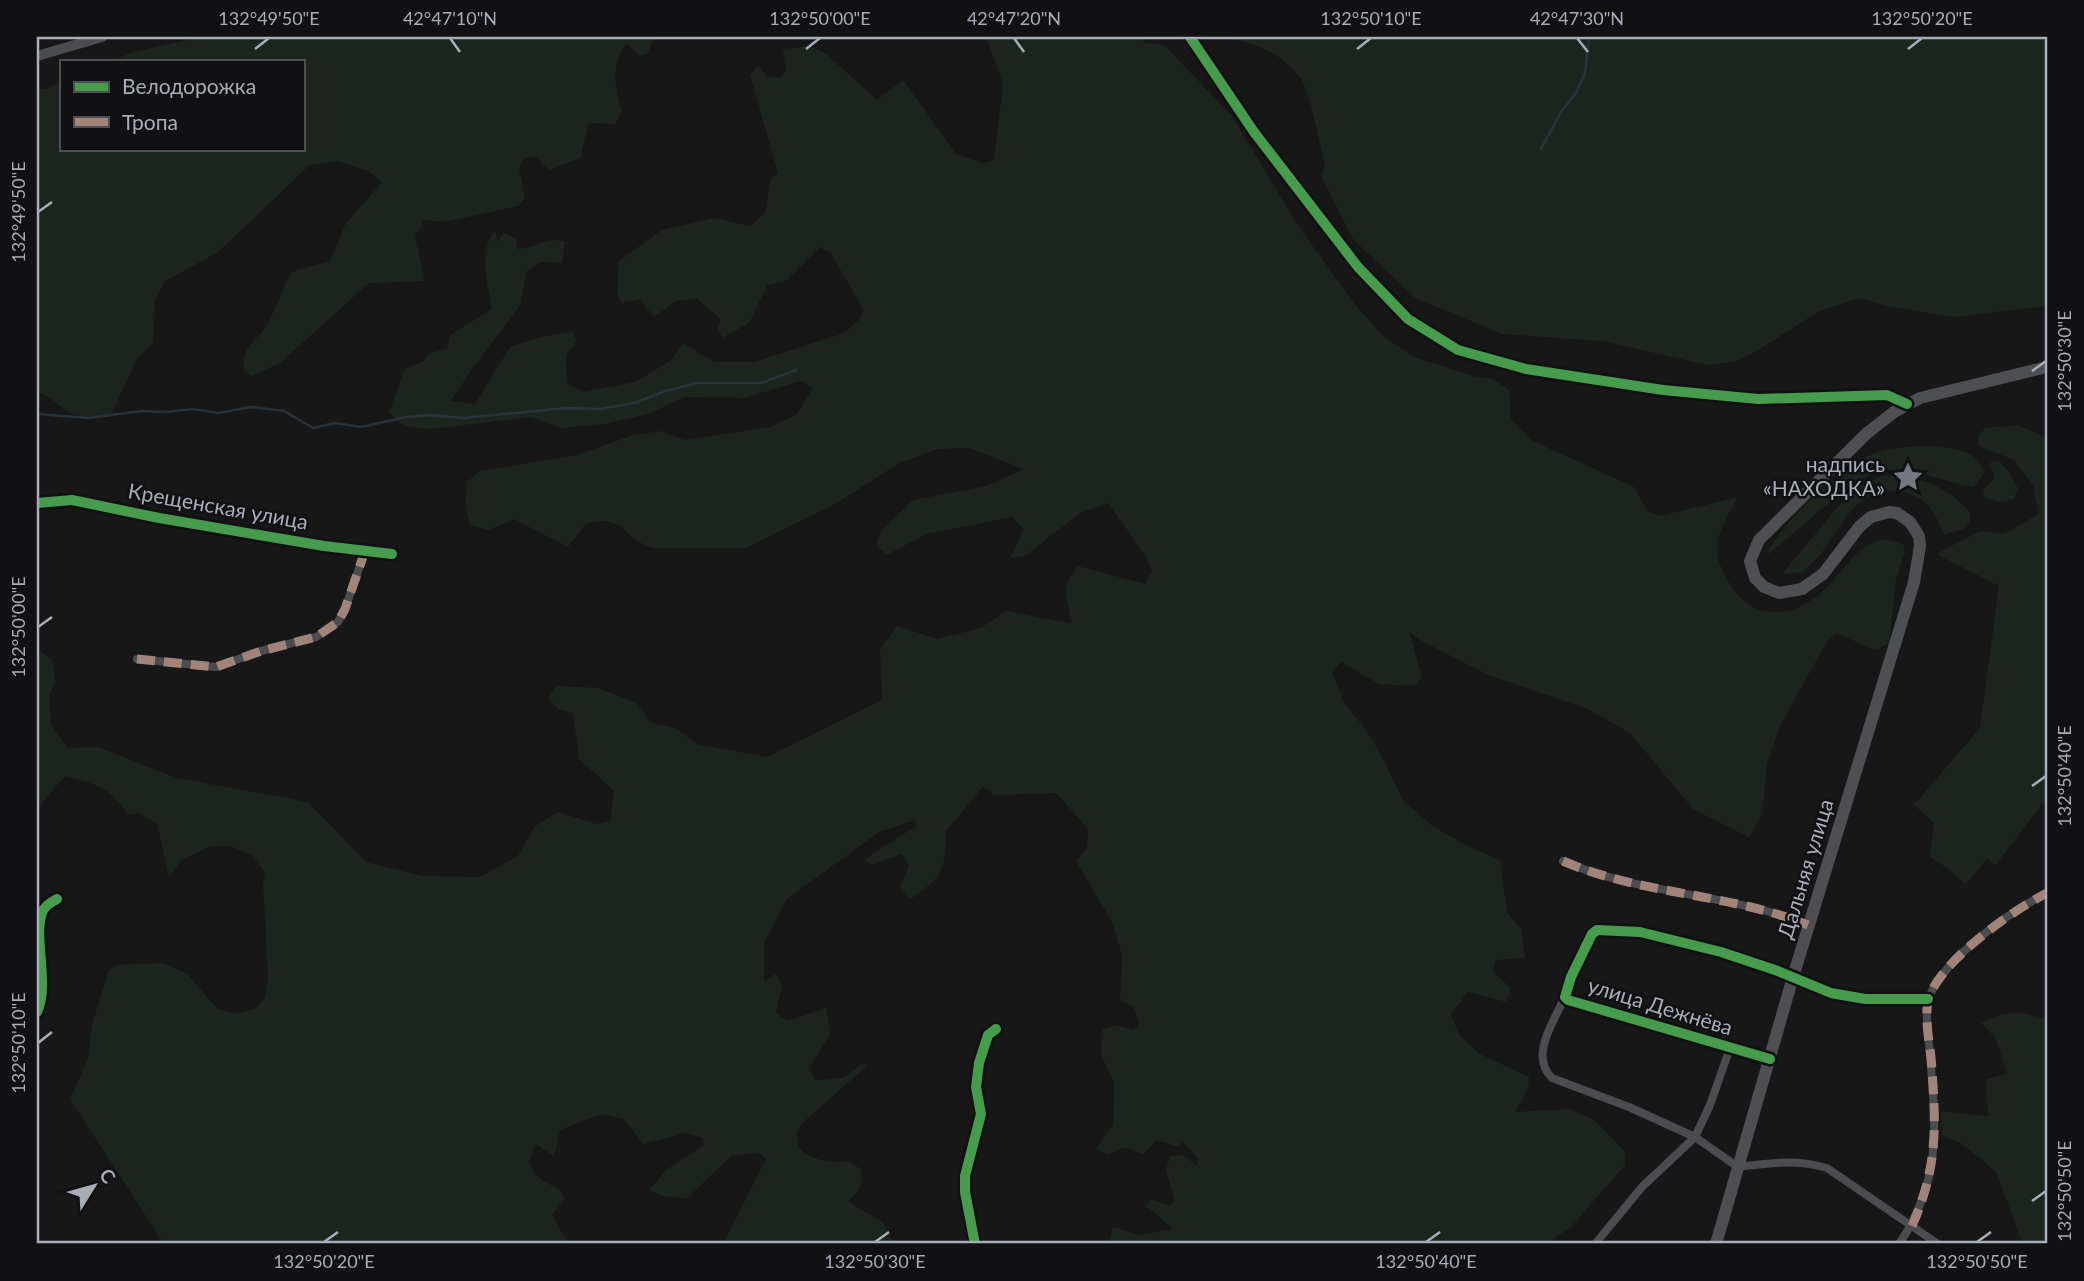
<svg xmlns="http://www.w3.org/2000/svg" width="2084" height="1281" font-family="Lato,sans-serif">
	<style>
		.green { fill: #1d241e }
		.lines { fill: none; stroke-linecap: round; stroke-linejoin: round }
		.stream { stroke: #2a3239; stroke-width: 2.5 }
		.minor { stroke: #4b4c50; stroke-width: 8 }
		.tertiary { stroke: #4b4c50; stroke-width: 10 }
		.primary { stroke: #4d4f52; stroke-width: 12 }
		.quiet { stroke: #a18479; stroke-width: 9; stroke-dasharray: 18 9; stroke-linecap: butt }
		.cycleway-casing { stroke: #111113; stroke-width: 15 }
		.cycleway { stroke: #469c4c; stroke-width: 10 }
		.ticks { fill: none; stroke: #a8adb8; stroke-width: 2.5 }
		.labels { text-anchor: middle; stroke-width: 5; stroke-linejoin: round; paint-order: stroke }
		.poi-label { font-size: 21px; fill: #a8adb8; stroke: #111113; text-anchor: end }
		.street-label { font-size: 21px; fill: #a8adb8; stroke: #111113 }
		.neatline { fill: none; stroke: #a8adb8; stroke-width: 2.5 }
		.ticks-label { font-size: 18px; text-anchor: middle; fill: #a8adb8 }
	</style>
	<rect width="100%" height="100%" fill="#171717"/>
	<g class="green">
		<path d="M201 37H654L648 53 641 56 626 44C611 65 614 87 622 111L615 124 589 123 580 158 549 170 536 157 524 158 519 168 525 198 518 206 444 222 424 220 415 237 425 281 369 283 280 363 252 376 244 370C241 344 258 342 268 323 277 307 283 288 291 272L330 261 345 225 382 182 368 171 338 161 310 165 218 252 164 282 155 300 153 343 138 357 111 414C77 424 69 411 42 393L37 395V89H46L61 83V149H303V61H112L133 52Z"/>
		<path d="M986 37H1140L1145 43 1164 45 1232 116 1299 227 1354 303 1383 336 1414 357 1473 376 1493 379 1509 390 1511 420 1533 441 1634 487 1647 511 1660 516 1738 497C1728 516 1711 540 1719 562 1728 583 1740 606 1764 611 1803 618 1825 590 1848 563 1856 554 1865 544 1878 541 1887 538 1896 542 1904 545V555L1896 579 1889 644 1875 650 1836 633 1826 643 1780 726 1767 763 1762 815 1749 837 1693 809 1630 733 1588 709 1488 675 1420 640 1409 631 1422 677 1415 686 1379 684 1341 662 1332 672 1344 703 1366 730 1381 755 1403 800 1431 825 1466 845 1500 860 1507 912 1521 929 1525 958 1496 960 1493 971 1511 988 1506 1002 1468 992 1451 1014 1459 1035 1480 1054 1529 1077C1530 1091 1522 1100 1515 1112L1571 1109 1596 1121 1625 1152V1165L1571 1227 1546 1244H1109L1113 1227 1138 1235 1173 1229 1146 1206 1150 1199 1169 1205 1175 1201 1166 1170 1170 1156 1183 1155 1197 1166 1198 1158 1183 1142 1178 1147 1157 1140 1143 1154 1123 1147 1109 1155 1096 1149 1113 1124 1114 1082 1101 1055 1102 1030 1115 1025 1134 1030 1139 1023 1134 1008 1120 1000 1122 955 1112 922 1076 861 1087 849 1088 829 1056 793 995 795 983 787 946 831C945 872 944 875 911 899L900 888 909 866 901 854 872 865 866 860 871 855 916 826 915 820 879 832 787 899 764 943V982L775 974 782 985 776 1013 787 1021 826 1008 830 1034 809 1069 816 1080 844 1078 864 1062 868 1065 801 1124C784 1157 825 1164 849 1161L862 1170 860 1188 848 1202 883 1222 894 1244H723L766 1159 760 1153 732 1155 686 1199 663 1196 649 1190 666 1170 704 1145 702 1138 686 1133 643 1144 624 1119 601 1114 560 1130 554 1156 536 1144 529 1161C538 1187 559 1182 565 1199L552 1215 566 1240 565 1244H164L70 1099 88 1058 92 1025 108 972 116 965 162 963 186 973 218 1009 236 1014 256 1008 265 997 268 979 263 882 265 872 250 854 230 846 208 847 181 861 169 877 157 824 139 813 129 815C107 786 99 785 65 776L37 809V649L52 660 56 682 49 695 51 725 68 748 98 747 177 778 308 802 366 862 422 876 480 877 518 856 534 827 558 812 596 824 610 821 614 791 579 759 573 713 558 709 548 697 557 686 598 688 637 703 652 723 675 728 697 744 767 757 882 700 880 650 897 626 937 639 981 628 1006 611 1072 624C1068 599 1059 588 1078 566L1145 584 1152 571 1145 555 1108 503 1080 513 1025 556 1010 558 1024 530 1013 517 926 534 887 555 876 545 881 531 913 500 986 486 1024 469 969 448 938 449 899 463 837 503 746 548H653C621 538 626 514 586 523L568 547 514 519 489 530 470 525 465 504 467 482 479 471 577 455 630 436 660 431 685 440 771 427 797 414 813 388 801 381 744 398 685 397 648 414 605 424 561 428 531 417 430 429 404 426 389 412 405 369 424 361 429 353 447 349 450 335 492 309C488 284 477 252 495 231L498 242 504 233 516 238 517 249C537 249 544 235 565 242L562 263 540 262 526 272 520 306 474 366 451 401 475 404 510 347 541 337 572 332 577 341 566 355 567 383 584 392 635 382 670 361 683 343 714 362H754L844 333 859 320 864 310 830 252 820 247 786 281 767 285 750 322 723 338 717 329 721 319 696 298 676 301 654 317 640 299 621 303 617 293 619 261 662 230 714 218 751 226 766 212 770 180 778 173 750 75 758 66 768 77 781 78 786 71 783 49 810 46 826 54 877 100 903 80 956 154 983 163 994 160 1003 84Z"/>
		<path d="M1221 37H2047V306L1953 317 1886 306 1860 298 1819 311 1757 351 1734 362 1708 365 1601 341 1502 334 1415 298 1353 239 1321 176 1325 164C1320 146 1310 92 1301 79 1282 52 1252 42 1221 37Z"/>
		<path d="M2018 425 2047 438V801L2041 805 1995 866 1987 858 1966 885 1950 870 1930 857 1934 823 1914 805 1980 728 1999 586 1936 554 1980 531 2004 534 2039 514 2033 485 2014 460 1979 446 1978 436 1985 428Z"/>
		<path d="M1932 446C1955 449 1974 448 1985 472L1974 487C1953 483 1904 467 1884 470 1859 473 1791 536 1767 555 1776 527 1849 460 1878 452 1895 446 1914 447 1932 446Z"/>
		<path d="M1997 461 2007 469 2018 488 2014 499 1999 502 1984 497 1983 490 1993 480 1994 473 1989 465 1991 462Z"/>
		<path d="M1881 476C1916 474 1947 486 1970 512V522L1963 529 1944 535C1936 514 1929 500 1907 493 1864 480 1845 519 1825 548 1819 557 1810 565 1803 572L1782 574 1841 503 1859 487Z"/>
		<path d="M2021 1013 2043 1018 2047 1015V1244H2023L1996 1172 1961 1143 1942 1136 1941 1111 1988 1116 1986 1079 2007 1074 1996 1039 1981 1023 2002 1014Z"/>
	</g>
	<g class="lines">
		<g class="stream">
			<path d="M1453 39 1454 37"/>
			<path d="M1541 149 1561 112 1576 93 1585 73 1589 37"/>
			<path d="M37 414 88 418 142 411 166 412 193 409 218 413 251 407 284 411 313 428 335 423 361 427 406 417 429 415 463 418 566 408 600 409 634 403 666 391 697 383H761L796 370"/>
		</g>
		<g class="minor">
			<path d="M37 503 72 500 159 518 324 546 392 554"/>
			<path d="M137 659 216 667 261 651 316 637 338 622 345 609 365 551"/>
			<path d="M1563 861C1641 895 1729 893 1808 925"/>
			<path d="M1565 997C1554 1021 1529 1056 1552 1078L1629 1107 1695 1137 1710 1105 1730 1048"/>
			<path d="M37 1012C50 985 33 938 42 913 44 906 51 902 57 899"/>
			<path d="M1770 1059 1568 1000 1565 997 1571 977 1592 934 1597 930 1640 932 1721 952 1778 971 1831 993 1865 999H1928"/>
			<path d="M975 1244 965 1192V1176L981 1114 976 1087 979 1063 988 1035 996 1029"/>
			<path d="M1595 1244 1642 1187 1695 1137 1738 1167C1770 1163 1796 1159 1827 1168L1938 1244"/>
			<path d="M1899 1244C1942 1180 1936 1128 1930 1055 1929 1041 1924 1009 1929 997 1946 957 2009 912 2047 893"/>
		</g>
		<g class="tertiary">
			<path d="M1190 37 1254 132 1358 267 1408 319 1458 350 1526 369 1663 390 1758 399 1887 395 1907 404"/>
			<path d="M37 56 102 37"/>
		</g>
		<path class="primary" d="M1716 1244 1793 977 1914 582 1920 546 1919 536 1910 522 1897 513 1889 512 1871 517 1860 526 1823 574 1802 589 1779 593 1764 587 1755 578 1750 561 1759 540 1866 434 1894 412 1920 398 2047 367"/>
		<g class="quiet">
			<path d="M137 659 216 667 261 651 316 637 338 622 345 609 365 551"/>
			<path d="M1563 861C1641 895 1729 893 1808 925"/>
			<path d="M1912 1226C1939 1164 1936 1123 1931 1057 1929 1042 1924 1012 1929 998 1940 961 2013 910 2047 893"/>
		</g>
		<g class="cycleway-casing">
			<g id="cycleway">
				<path d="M1190 37 1254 132 1358 267 1408 319 1458 350 1526 369 1663 390 1758 399 1887 395 1907 404"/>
				<path d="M37 503 72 500 159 518 324 546 392 554"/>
				<path d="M37 1012C50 985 33 938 42 913 44 906 51 902 57 899"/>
				<path d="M1770 1059 1568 1000 1565 997 1571 977 1592 934 1597 930 1640 932 1721 952 1778 971 1831 993 1865 999H1928"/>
				<path d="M975 1244 965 1192V1176L981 1114 976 1087 979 1063 988 1035 996 1029"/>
			</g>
		</g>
		<use href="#cycleway" class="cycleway"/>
	</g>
	<path class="ticks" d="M450 38 460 52M1014 38 1024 52M1577 38 1588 52M255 49 269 38M806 49 820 38M1357 49 1371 38M1908 49 1922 38M38 212 52 202M2032 371 2046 361M38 627 52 617M2032 786 2046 776M38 1043 52 1032M2032 1201 2046 1191M324 1242 338 1232M875 1242 889 1232M1426 1242 1440 1232M1977 1242 1991 1232"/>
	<defs>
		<g id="sight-bare" transform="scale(2.415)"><path d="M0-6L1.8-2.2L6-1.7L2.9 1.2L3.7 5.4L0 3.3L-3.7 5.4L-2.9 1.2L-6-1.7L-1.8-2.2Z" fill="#757880" stroke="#111113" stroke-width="2.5" paint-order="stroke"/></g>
	</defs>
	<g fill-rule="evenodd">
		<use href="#sight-bare" x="1908" y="477"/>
	</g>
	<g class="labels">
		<g class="poi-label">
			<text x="1885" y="472">надпись<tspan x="1885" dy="24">«НАХОДКА»</tspan></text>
		</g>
		<g class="street-label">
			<text transform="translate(218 507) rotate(10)" y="7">Крещенская улица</text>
			<text transform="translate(1806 869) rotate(-73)" y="7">Дальняя улица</text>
			<text transform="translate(1660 1007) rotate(17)" y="7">улица Дежнёва</text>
		</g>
	</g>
	<rect width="2084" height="1281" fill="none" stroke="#111113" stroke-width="77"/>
	<rect x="60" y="60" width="245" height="91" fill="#111113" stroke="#4d4f55" stroke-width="2"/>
	<rect x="74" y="82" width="35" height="10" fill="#469c4c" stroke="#4d4f55" stroke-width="2"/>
	<text x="122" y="94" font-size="21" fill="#a8adb8">Велодорожка</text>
	<rect x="74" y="117" width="35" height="10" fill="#a18479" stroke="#4d4f55" stroke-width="2"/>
	<text x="122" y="130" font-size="21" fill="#a8adb8">Тропа</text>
	<g transform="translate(94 1186) rotate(53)" stroke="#111113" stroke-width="5" paint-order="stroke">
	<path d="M0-5L12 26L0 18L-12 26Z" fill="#a8adb8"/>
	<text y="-10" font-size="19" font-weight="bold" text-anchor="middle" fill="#a8adb8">С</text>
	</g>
	<rect x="38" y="38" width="2008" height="1204" class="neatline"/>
	<g class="ticks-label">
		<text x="269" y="25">132°49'50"E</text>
		<text x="450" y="25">42°47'10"N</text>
		<text x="820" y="25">132°50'00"E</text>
		<text x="1014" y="25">42°47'20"N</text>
		<text x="1371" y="25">132°50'10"E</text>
		<text x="1577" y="25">42°47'30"N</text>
		<text x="1922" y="25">132°50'20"E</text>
		<text transform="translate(19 212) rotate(-90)" y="6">132°49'50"E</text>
		<text transform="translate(2065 361) rotate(-90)" y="6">132°50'30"E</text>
		<text transform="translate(19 627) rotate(-90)" y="6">132°50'00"E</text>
		<text transform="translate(2065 776) rotate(-90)" y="6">132°50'40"E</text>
		<text transform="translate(19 1043) rotate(-90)" y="6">132°50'10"E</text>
		<text transform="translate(2065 1191) rotate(-90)" y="6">132°50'50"E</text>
		<text x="324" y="1268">132°50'20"E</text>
		<text x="875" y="1268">132°50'30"E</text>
		<text x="1426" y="1268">132°50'40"E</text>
		<text x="1977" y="1268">132°50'50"E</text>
	</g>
</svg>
